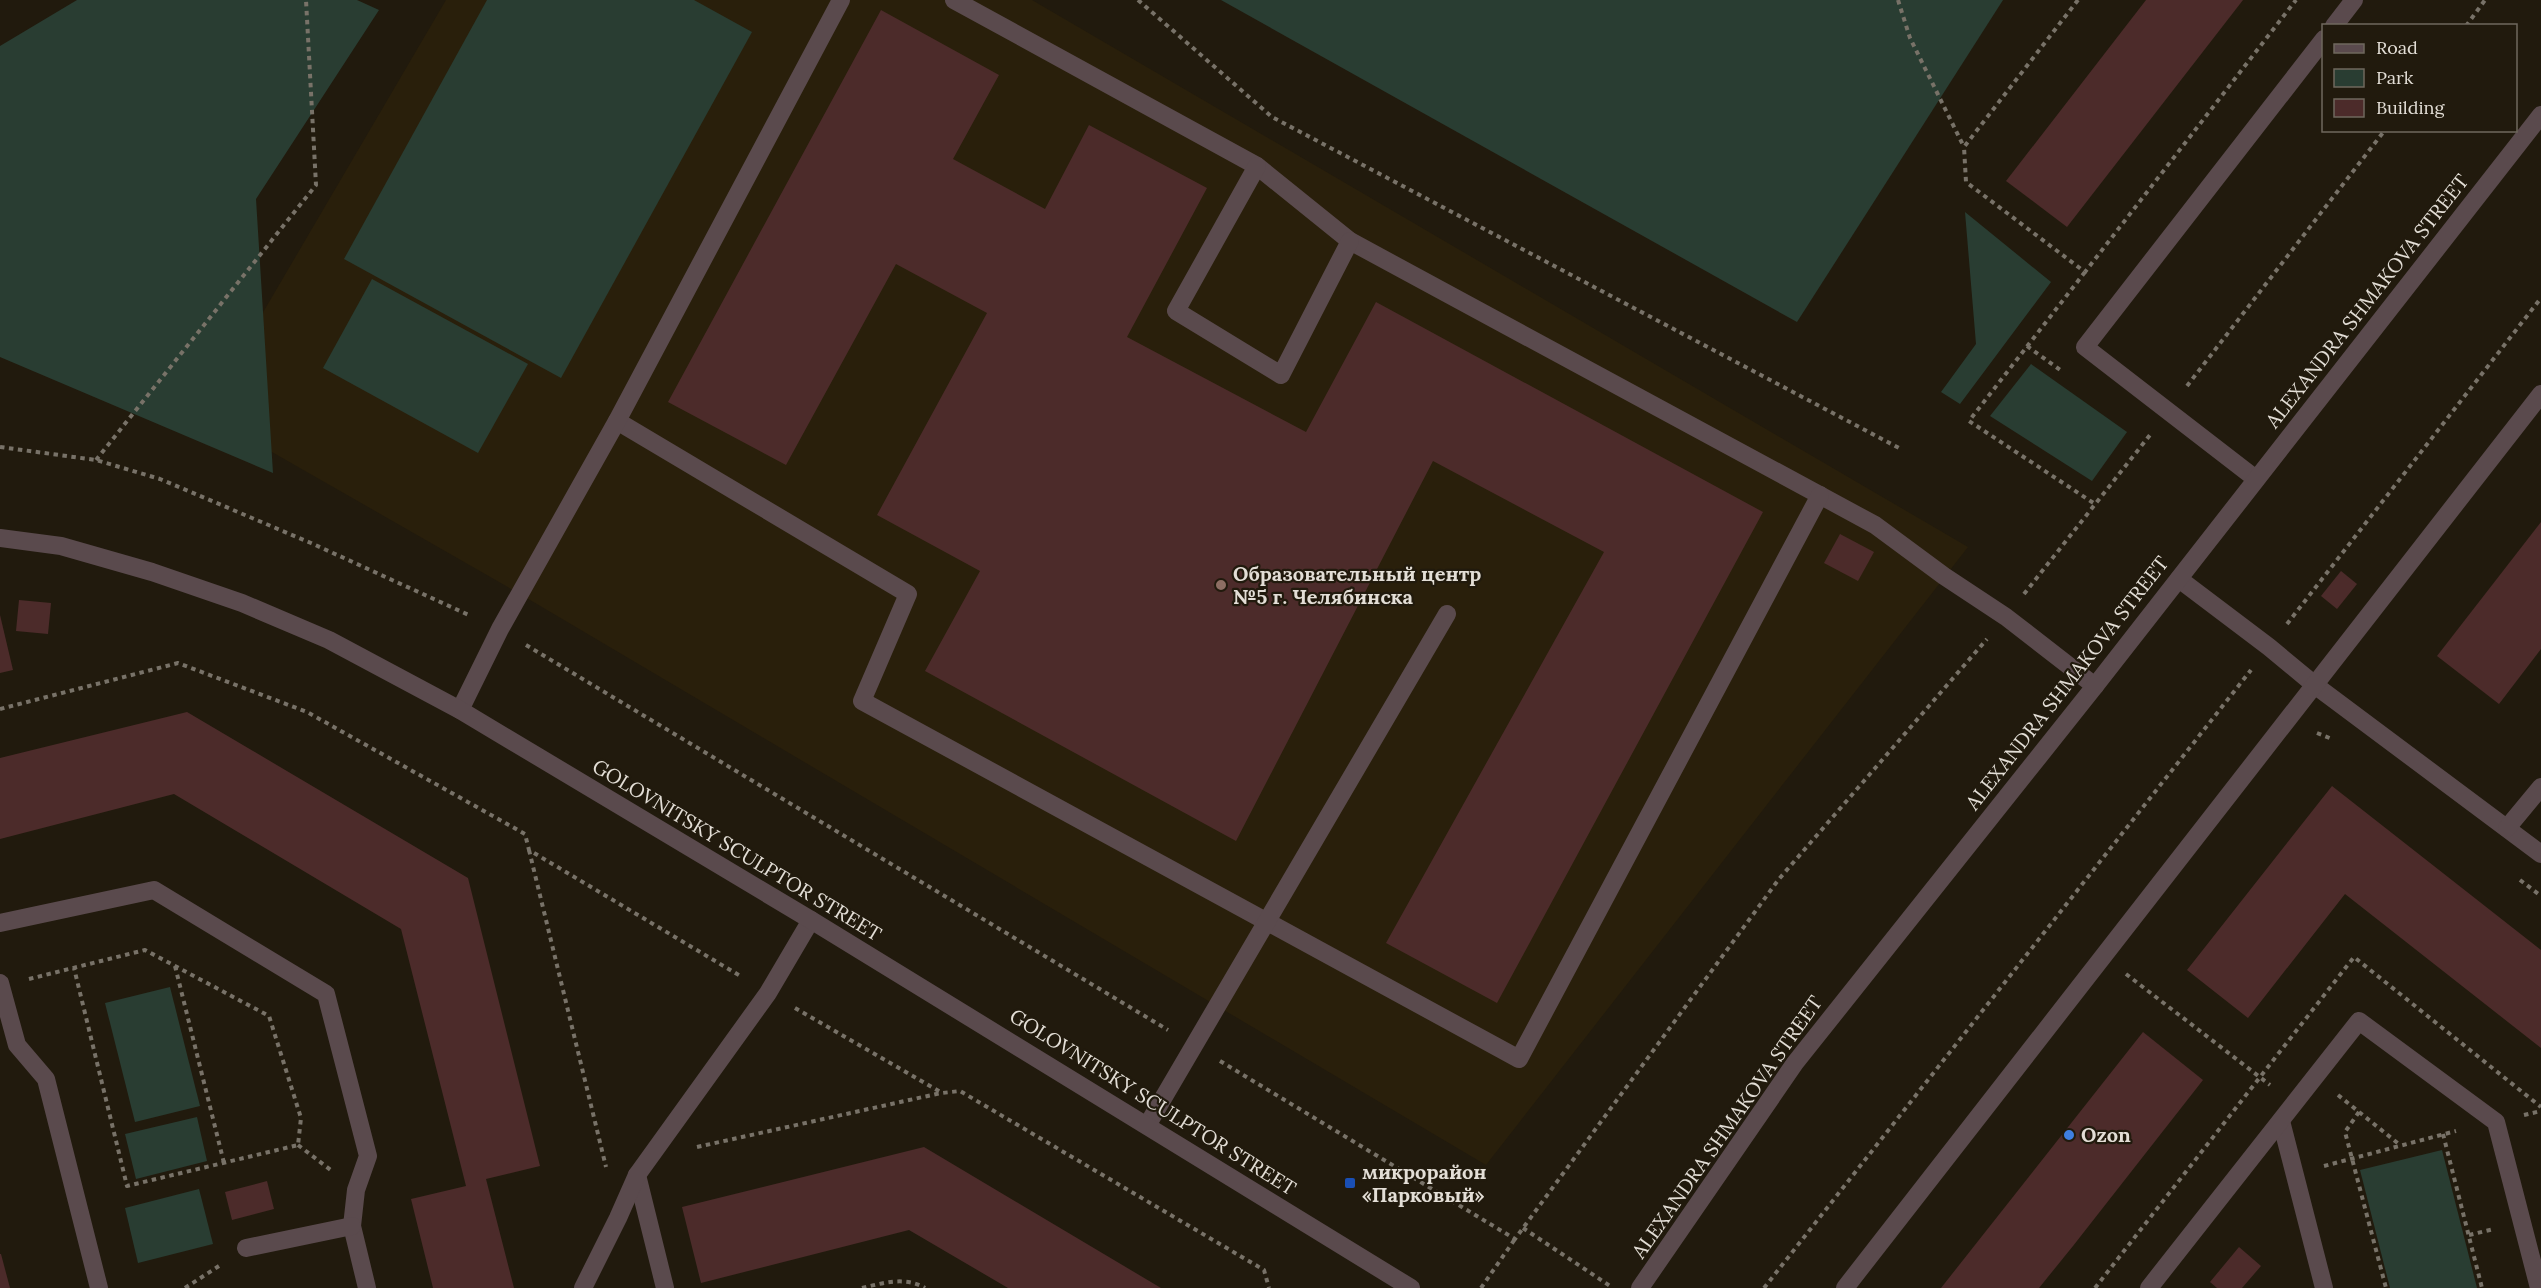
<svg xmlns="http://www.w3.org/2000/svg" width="2541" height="1288" font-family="Lora,serif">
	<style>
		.built { fill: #291f0b }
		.green { fill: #293d32 }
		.building { fill: #4c2b2a }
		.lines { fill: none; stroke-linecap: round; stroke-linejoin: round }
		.path { stroke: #787268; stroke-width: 4; stroke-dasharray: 4.5 4.5; stroke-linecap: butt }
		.lane { stroke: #5a4a4d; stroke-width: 18 }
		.street { stroke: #5a4a4d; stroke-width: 18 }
		.education-dot { fill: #8d6e63; stroke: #211a0d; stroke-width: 2 }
		.shop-dot { fill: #3f7fe0; stroke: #211a0d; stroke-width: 2 }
		.transit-dot { fill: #1a4fb4; stroke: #211a0d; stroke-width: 2 }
		.labels { text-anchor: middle; stroke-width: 4.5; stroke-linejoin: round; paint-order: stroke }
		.street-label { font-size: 20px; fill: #e3ded6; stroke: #211a0d }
		.poi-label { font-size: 20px; font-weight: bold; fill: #e3ded6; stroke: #211a0d; text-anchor: start }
	</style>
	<rect width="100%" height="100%" fill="#211a0d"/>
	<path class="built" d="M446 0H1032L1968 547 1486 1165 520 594 204 413Z"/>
	<g class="green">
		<path d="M77 0H357L379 10 256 199 273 473 0 357V46Z"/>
		<path d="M487 0H694L752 32 561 378 344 259Z"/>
		<path d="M1221 0H2003L1797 322Z"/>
		<path d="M1965 212 2051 282 1960 404 1941 392 1976 344Z"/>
		<path d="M372 279 528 364 478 453 323 368Z"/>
		<path d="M2031 364 2127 432 2092 481 1990 416Z"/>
		<path d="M170 987 200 1106 135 1122 105 1003Z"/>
		<path d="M197 1117 207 1161 136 1179 125 1134Z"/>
		<path d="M2442 1150 2477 1288H2390L2360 1170Z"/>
		<path d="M199 1189 213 1244 138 1263 125 1208Z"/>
	</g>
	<g class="building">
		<path d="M2146 0H2243L2067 227 2006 181Z"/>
		<path d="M881 10 999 75 953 159 1045 209 1089 125 1207 188 1127 337 1306 432 1376 302 1763 512 1497 1003 1386 943 1604 552 1433 461 1236 841 925 671 980 571 877 515 987 313 896 264 786 465 668 402Z"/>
		<path d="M2541 522V649L2499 704 2437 656Z"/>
		<path d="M1840 534 1874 552 1858 581 1824 563Z"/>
		<path d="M2341 571 2357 584 2337 609 2321 596Z"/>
		<path d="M19 600 51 603 48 634 16 631Z"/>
		<path d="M0 615 13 670 0 673Z"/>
		<path d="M187 712 468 878 540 1166 486 1179 514 1288H433L411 1199 466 1186 401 929 174 794 0 839V758Z"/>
		<path d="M2332 786 2541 950V1048L2345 894 2248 1018 2187 970Z"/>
		<path d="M2143 1032 2203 1080 2073 1246 2039 1288H1941Z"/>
		<path d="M924 1147 1161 1288H1008L909 1230 701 1283 682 1207Z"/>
		<path d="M267 1181 274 1209 232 1220 225 1192Z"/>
		<path d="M2239 1247 2261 1266 2242 1288H2217L2210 1282Z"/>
		<path d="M0 1254H1L10 1288H0Z"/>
	</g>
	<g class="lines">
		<g class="path">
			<path d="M1138 0 1272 117 1899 448"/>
			<path d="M1898 0 1910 38 1964 147"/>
			<path d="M2078 0 1964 147 1966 182 2085 272 2296 0"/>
			<path d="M2466 26 2485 0"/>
			<path d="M2085 272 1969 421 2095 504"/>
			<path d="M2027 346 2063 372"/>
			<path d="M2187 386 2385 130"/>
			<path d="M0 447 96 460 160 479 311 543 471 616"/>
			<path d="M96 460 316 185 306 0"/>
			<path d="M2024 594 2150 435"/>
			<path d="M2287 624 2541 298"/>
			<path d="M526 645 1168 1030"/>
			<path d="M0 709 178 663 307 712 525 834 529 850 742 977"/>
			<path d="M2317 733 2332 739"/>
			<path d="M529 850 606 1167"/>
			<path d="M2520 880 2541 896"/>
			<path d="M175 966 224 1163"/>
			<path d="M2126 974 2270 1085"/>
			<path d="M29 979 145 950 269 1016 301 1118 298 1145 127 1186 74 968"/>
			<path d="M795 1008 942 1093 960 1091 1264 1270 1269 1288"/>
			<path d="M1220 1061 1515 1239 1779 879 1987 639"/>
			<path d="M2338 1095 2400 1145"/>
			<path d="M2359 1112 2345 1132 2386 1288"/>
			<path d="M2524 1115 2541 1111"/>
			<path d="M2443 1134 2482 1288"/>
			<path d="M298 1145 332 1171"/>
			<path d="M697 1147 941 1093"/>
			<path d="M2324 1166 2456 1131"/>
			<path d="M1523 1228 1610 1286"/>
			<path d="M2469 1235 2494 1229"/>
			<path d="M185 1288 222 1264"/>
			<path d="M862 1288C883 1283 905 1276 925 1288"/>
			<path d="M1481 1288 1515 1239"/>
			<path d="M1764 1288 2251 670"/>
			<path d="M2095 1288 2354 957 2541 1107"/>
		</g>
		<g class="lane">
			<path d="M954 0 1257 166 1350 241 1875 525 1944 576 2006 617 2095 686"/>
			<path d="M2334 26 2354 0"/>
			<path d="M1257 166 1176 311 1281 375 1350 241"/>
			<path d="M617 421 908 594 862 701 1519 1059 1820 495"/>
			<path d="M2256 479 2085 347 2324 39"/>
			<path d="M2179 579 2269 647 2316 686 2541 854"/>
			<path d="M460 710 500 629 617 421 841 0"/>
			<path d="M2507 828 2541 787"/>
			<path d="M0 923 154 890 326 994 368 1156 356 1190 352 1226 367 1288"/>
			<path d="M0 983 17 1045 46 1079 99 1288"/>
			<path d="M2281 1121 2324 1288"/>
			<path d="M1148 1124 1447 614"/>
			<path d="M637 1175 665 1288"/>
			<path d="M246 1248 352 1226"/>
			<path d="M583 1288 618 1218 637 1175 768 993 811 920"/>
			<path d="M1845 1288 2541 394"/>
			<path d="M2149 1288 2359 1021 2496 1122 2539 1288"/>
		</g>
		<g class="street">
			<path d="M0 538 61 546 152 572 242 603 329 640 460 710 811 920 1411 1288"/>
			<path d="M1640 1288 1795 1063 2095 686 2541 115"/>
		</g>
	</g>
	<circle class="education-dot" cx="1221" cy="585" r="6"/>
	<circle class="shop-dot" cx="2069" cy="1135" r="6"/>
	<rect class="transit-dot" x="1344" y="1177" width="12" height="12" rx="3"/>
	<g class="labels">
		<g class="street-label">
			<text transform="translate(2367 301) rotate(-52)" y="7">ALEXANDRA SHMAKOVA STREET</text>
			<text transform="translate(2067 683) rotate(-52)" y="7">ALEXANDRA SHMAKOVA STREET</text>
			<text transform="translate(737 850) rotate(31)" y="7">GOLOVNITSKY SCULPTOR STREET</text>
			<text transform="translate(1153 1102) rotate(32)" y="7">GOLOVNITSKY SCULPTOR STREET</text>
			<text transform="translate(1727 1127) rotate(-55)" y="7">ALEXANDRA SHMAKOVA STREET</text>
		</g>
		<g class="poi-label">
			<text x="1233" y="581">Образовательный центр<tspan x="1233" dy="23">№5 г. Челябинска</tspan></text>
			<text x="2081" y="1142">Ozon</text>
			<text x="1362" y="1179">микрорайон<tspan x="1362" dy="23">«Парковый»</tspan></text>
		</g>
	</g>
	<rect x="2322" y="24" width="195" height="108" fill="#211a0d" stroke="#6f685d" stroke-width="1.5"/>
	<rect x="2334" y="44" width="30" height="9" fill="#5a4a4d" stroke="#6f685d" stroke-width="1.5"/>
	<text x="2376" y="54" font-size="18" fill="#e3ded6">Road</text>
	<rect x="2334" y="69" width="30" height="18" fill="#293d32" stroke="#6f685d" stroke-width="1.5"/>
	<text x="2376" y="84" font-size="18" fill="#e3ded6">Park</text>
	<rect x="2334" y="99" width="30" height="18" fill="#4c2b2a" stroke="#6f685d" stroke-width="1.5"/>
	<text x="2376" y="114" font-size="18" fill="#e3ded6">Building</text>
</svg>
